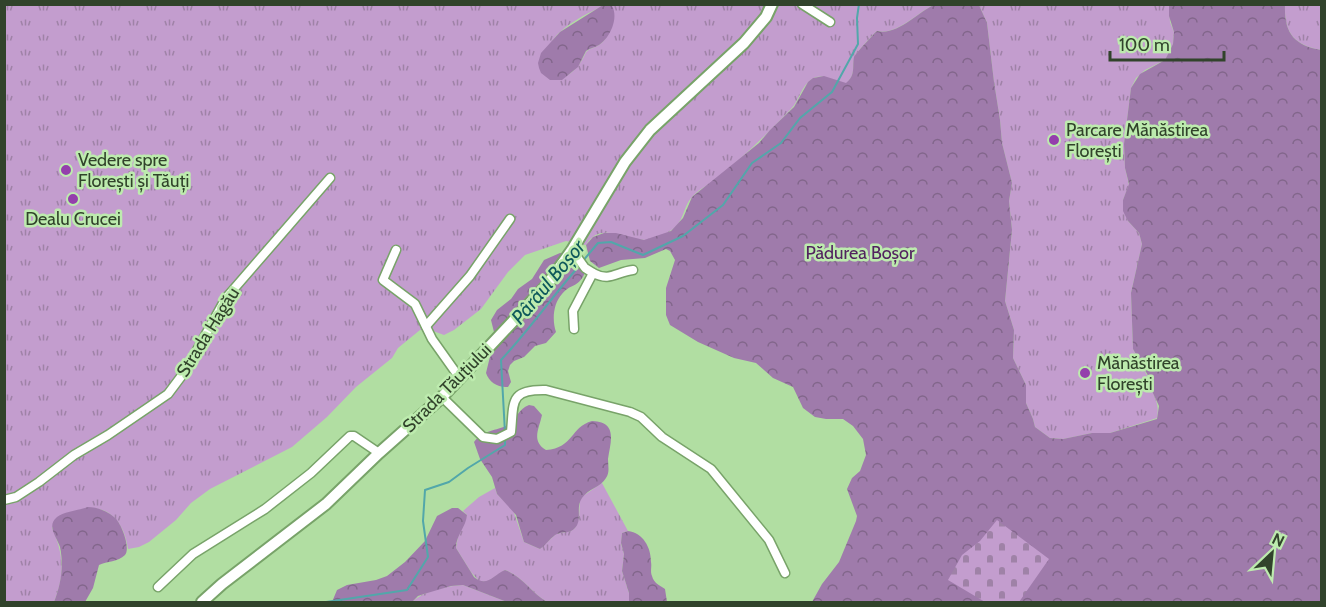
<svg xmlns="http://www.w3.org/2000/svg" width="1326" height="607" font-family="Cabin,sans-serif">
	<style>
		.grass { fill: url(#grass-tufts) }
		.forest { fill: url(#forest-crowns) }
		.cemetery { fill: url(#cemetery-stones) }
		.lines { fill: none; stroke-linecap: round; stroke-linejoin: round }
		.stream { stroke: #52a7aa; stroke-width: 2 }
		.street-casing { stroke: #78a369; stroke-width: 11 }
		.secondary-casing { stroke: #78a369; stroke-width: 14 }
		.street { stroke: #fff; stroke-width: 8 }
		.secondary { stroke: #fff; stroke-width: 10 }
		.poi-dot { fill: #943fac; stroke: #bdebae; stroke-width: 2 }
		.labels { text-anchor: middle; stroke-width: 5; stroke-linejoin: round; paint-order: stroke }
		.poi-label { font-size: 18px; fill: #31432b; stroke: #bdebae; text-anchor: start }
		.park-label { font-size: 18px; fill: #52235f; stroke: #bdebae }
		.street-label { font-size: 18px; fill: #31432b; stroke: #bdebae }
		.water-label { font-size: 20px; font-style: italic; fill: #0e595b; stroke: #bdebae }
	</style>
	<defs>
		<pattern id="grass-tufts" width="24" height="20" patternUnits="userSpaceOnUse" patternTransform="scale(1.5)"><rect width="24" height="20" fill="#c39dce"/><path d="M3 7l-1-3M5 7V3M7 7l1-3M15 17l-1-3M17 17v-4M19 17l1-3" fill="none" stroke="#9f82a7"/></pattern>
		<pattern id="forest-crowns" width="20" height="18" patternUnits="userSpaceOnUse" patternTransform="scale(1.5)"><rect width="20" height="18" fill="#9f7bab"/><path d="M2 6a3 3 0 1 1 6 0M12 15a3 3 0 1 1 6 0" fill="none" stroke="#82668b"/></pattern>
		<pattern id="cemetery-stones" width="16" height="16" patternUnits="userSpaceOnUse" patternTransform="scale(1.5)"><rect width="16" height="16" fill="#c39dce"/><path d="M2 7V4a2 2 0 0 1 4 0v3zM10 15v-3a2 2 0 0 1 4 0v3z" fill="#9f82a7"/></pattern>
	</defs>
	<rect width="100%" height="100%" fill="#b1dea2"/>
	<g class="grass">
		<path d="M4 5H605C590 12 554 29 550 47 547 57 550 70 550 80 568 80 579 68 586 52 590 48 594 48 599 45 613 36 610 20 610 5H607H934C918 12 896 36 877 31 873 35 856 52 855 57 851 67 857 73 846 84 834 82 823 72 812 79 801 86 799 101 791 109 768 133 744 156 718 178 710 184 699 189 692 197 682 208 685 222 670 231 664 235 652 241 645 240 625 240 600 221 586 245L566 241 525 255 508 272 481 309 454 330 444 335 433 331 420 330 398 348 392 358 356 387 327 417 292 447 210 489 191 503 176 520 149 542 139 547 128 549C124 520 106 501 77 511 62 517 61 514 52 528 64 555 65 574 54 602H5Z"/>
		<path d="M979 5H1169L1170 22 1174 32 1173 44 1165 60 1145 70 1136 78 1131 88 1124 144 1125 168 1129 185 1123 200 1128 221 1139 233 1142 244 1131 293 1133 349 1152 385C1153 400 1160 400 1157 418L1110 433H1092L1063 439 1050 438 1035 427 1033 419 1026 403V385L1013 358 1014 330 1005 301 1012 230 1009 201 1012 183 1002 143 1000 120 994 82 987 23Z"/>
		<path d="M1285 5H1321V50C1294 45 1284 33 1285 5Z"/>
		<path d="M602 483 628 531 622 533 621 544 624 554 622 571 629 593V602H547C532 593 522 576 505 570L487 582 479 581 471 572 456 548 458 537 467 515 463 511 479 497 495 488 497 494 513 510 524 542 540 549 556 534 571 531 575 528 579 518 580 500 583 496Z"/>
		<path d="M463 585 507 602H412C423 591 447 586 463 585Z"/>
	</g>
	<g class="forest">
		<path d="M603 5 612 6C619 18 610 38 599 45 594 48 590 48 586 51L578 67 562 80H550L541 73 539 68 538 63 541 53 560 32Z"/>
		<path d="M934 5H979L987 23 994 82 1000 120 1002 143 1012 183 1009 201 1012 230 1005 301 1014 330 1013 358 1026 385V403L1033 419 1035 427 1050 438 1063 439 1092 433H1110L1157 419 1159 406 1152 391 1150 379 1133 349 1131 293 1142 244 1139 233 1128 221 1123 211V200L1129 184 1125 168 1124 144 1131 88 1140 74 1165 60 1173 44 1174 32 1169 16V5H1285C1284 33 1294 45 1321 50V602H812L822 584 839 562 856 521 857 516 847 489 852 478 860 471 866 455 863 439 853 426 843 419H826L815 417 803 408 793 387 773 378 756 363 734 358 698 342 670 325 666 315V288L675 260 670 251 666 249 645 258 621 260 599 268 590 261 586 245 593 237 604 233H616L644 240 671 231 683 218 692 197 759 143 770 130 794 107 808 82 813 78 824 76 846 83C856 75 852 67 854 57 856 53 873 35 877 31 897 36 918 12 934 5Z"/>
		<path d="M560 253 572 254 586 270C579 289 572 282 562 294 553 304 552 320 556 332L546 343 535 346 524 357 514 361 510 365 508 371 511 382 508 387C498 388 489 382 486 373L495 336 491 320 497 310 511 299 518 289 532 279 544 260Z"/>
		<path d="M529 405 534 406 542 415C539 429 531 441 546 450 574 448 570 427 592 421 619 422 610 443 608 459 608 466 610 472 606 478 601 487 588 489 582 498 575 508 583 519 575 528 570 534 564 531 557 534 552 536 546 545 540 549L524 542 516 515 497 494 492 477 480 459 474 442C483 430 496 431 508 425 517 419 518 409 529 405Z"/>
		<path d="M88 507C97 507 107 511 114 517 121 522 131 548 125 555 118 562 107 561 99 565L93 588 85 602H54C61 584 64 566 60 547 57 537 46 526 57 517 63 512 80 510 88 507Z"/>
		<path d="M452 508H458L467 515C466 527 456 535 456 548L474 577C487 588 493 575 505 570 522 576 532 593 547 602H507L463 585 451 586 424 594 418 596 412 602H332L337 590 347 585 376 580 387 576 405 562 425 541 437 516Z"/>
		<path d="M628 531C643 533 651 547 651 562 652 567 650 571 652 576 654 583 659 585 665 589L667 602H629V593L622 571 624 554 621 543 622 533Z"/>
	</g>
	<path class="cemetery" d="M997 520 1049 559 1019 602H985L948 580 962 555 980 541Z"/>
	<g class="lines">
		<g class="stream">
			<path d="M582 262 598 243 611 242 643 255 683 236 723 205 752 163 781 143 800 118 832 92 858 44 857 18 859 4"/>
			<path d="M505 433 501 360C529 330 552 297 579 266"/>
			<path d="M326 602 407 590 428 557 423 521 425 490 449 482 468 468 505 445V439"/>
		</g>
		<g class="street-casing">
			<g id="street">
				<path d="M802 4 830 22"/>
				<path d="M396 250 383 280 415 304 432 339 459 377"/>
				<path d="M572 250 585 268 593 273 573 311 574 329"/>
				<path d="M593 273C610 282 616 272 633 270"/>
				<path d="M426 326 470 276 510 219"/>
				<path d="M442 397 483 437 497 439 511 432C514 402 509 389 546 390L630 412 641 417 662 437 711 469 769 540 785 573"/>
				<path d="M4 500 16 497 39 482 74 455 108 435 168 394 186 370 226 298 330 178"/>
				<path d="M158 587 193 554 265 509 311 473 350 436H354L379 453"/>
			</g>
		</g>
		<g class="secondary-casing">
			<path id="secondary" d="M202 602 222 584 326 504 379 453 442 397 547 285 572 250 625 162 650 130 744 43 766 17 772 4"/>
		</g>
		<use href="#street" class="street"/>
		<use href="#secondary" class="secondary"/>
	</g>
	<g class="poi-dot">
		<circle cx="1054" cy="140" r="6"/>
		<circle cx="66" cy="170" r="6"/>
		<circle cx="73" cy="199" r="6"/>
		<circle cx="1085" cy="373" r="6"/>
	</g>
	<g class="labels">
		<g class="poi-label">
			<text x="1066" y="136">Parcare Mănăstirea<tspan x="1066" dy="21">Florești</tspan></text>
			<text x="78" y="166">Vedere spre<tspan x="78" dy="21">Florești și Tăuți</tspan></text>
			<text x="73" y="225" text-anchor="middle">Dealu Crucei</text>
			<text x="1097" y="369">Mănăstirea<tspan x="1097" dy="21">Florești</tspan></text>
		</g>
		<g class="park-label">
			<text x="860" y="259">Pădurea Boșor</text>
		</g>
		<g class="street-label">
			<text transform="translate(208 332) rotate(-58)" y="6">Strada Hagău</text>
			<text transform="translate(447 388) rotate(-45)" y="6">Strada Tăuțiului</text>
		</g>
		<g class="water-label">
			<text transform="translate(548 282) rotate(-50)" y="7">Pârâul Boșor</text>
		</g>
	</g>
	<rect width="1326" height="607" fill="none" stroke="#31432b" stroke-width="12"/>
	<g transform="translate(1272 553) rotate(26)" stroke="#bdebae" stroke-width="4.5" paint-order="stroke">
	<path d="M0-4.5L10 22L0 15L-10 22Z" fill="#31432b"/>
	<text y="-9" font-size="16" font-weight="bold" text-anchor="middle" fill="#31432b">N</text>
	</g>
	<path d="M1110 51v9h114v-9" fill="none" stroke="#31432b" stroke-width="3"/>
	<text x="1119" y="51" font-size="18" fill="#31432b" stroke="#bdebae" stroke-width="4.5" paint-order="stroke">100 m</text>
</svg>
